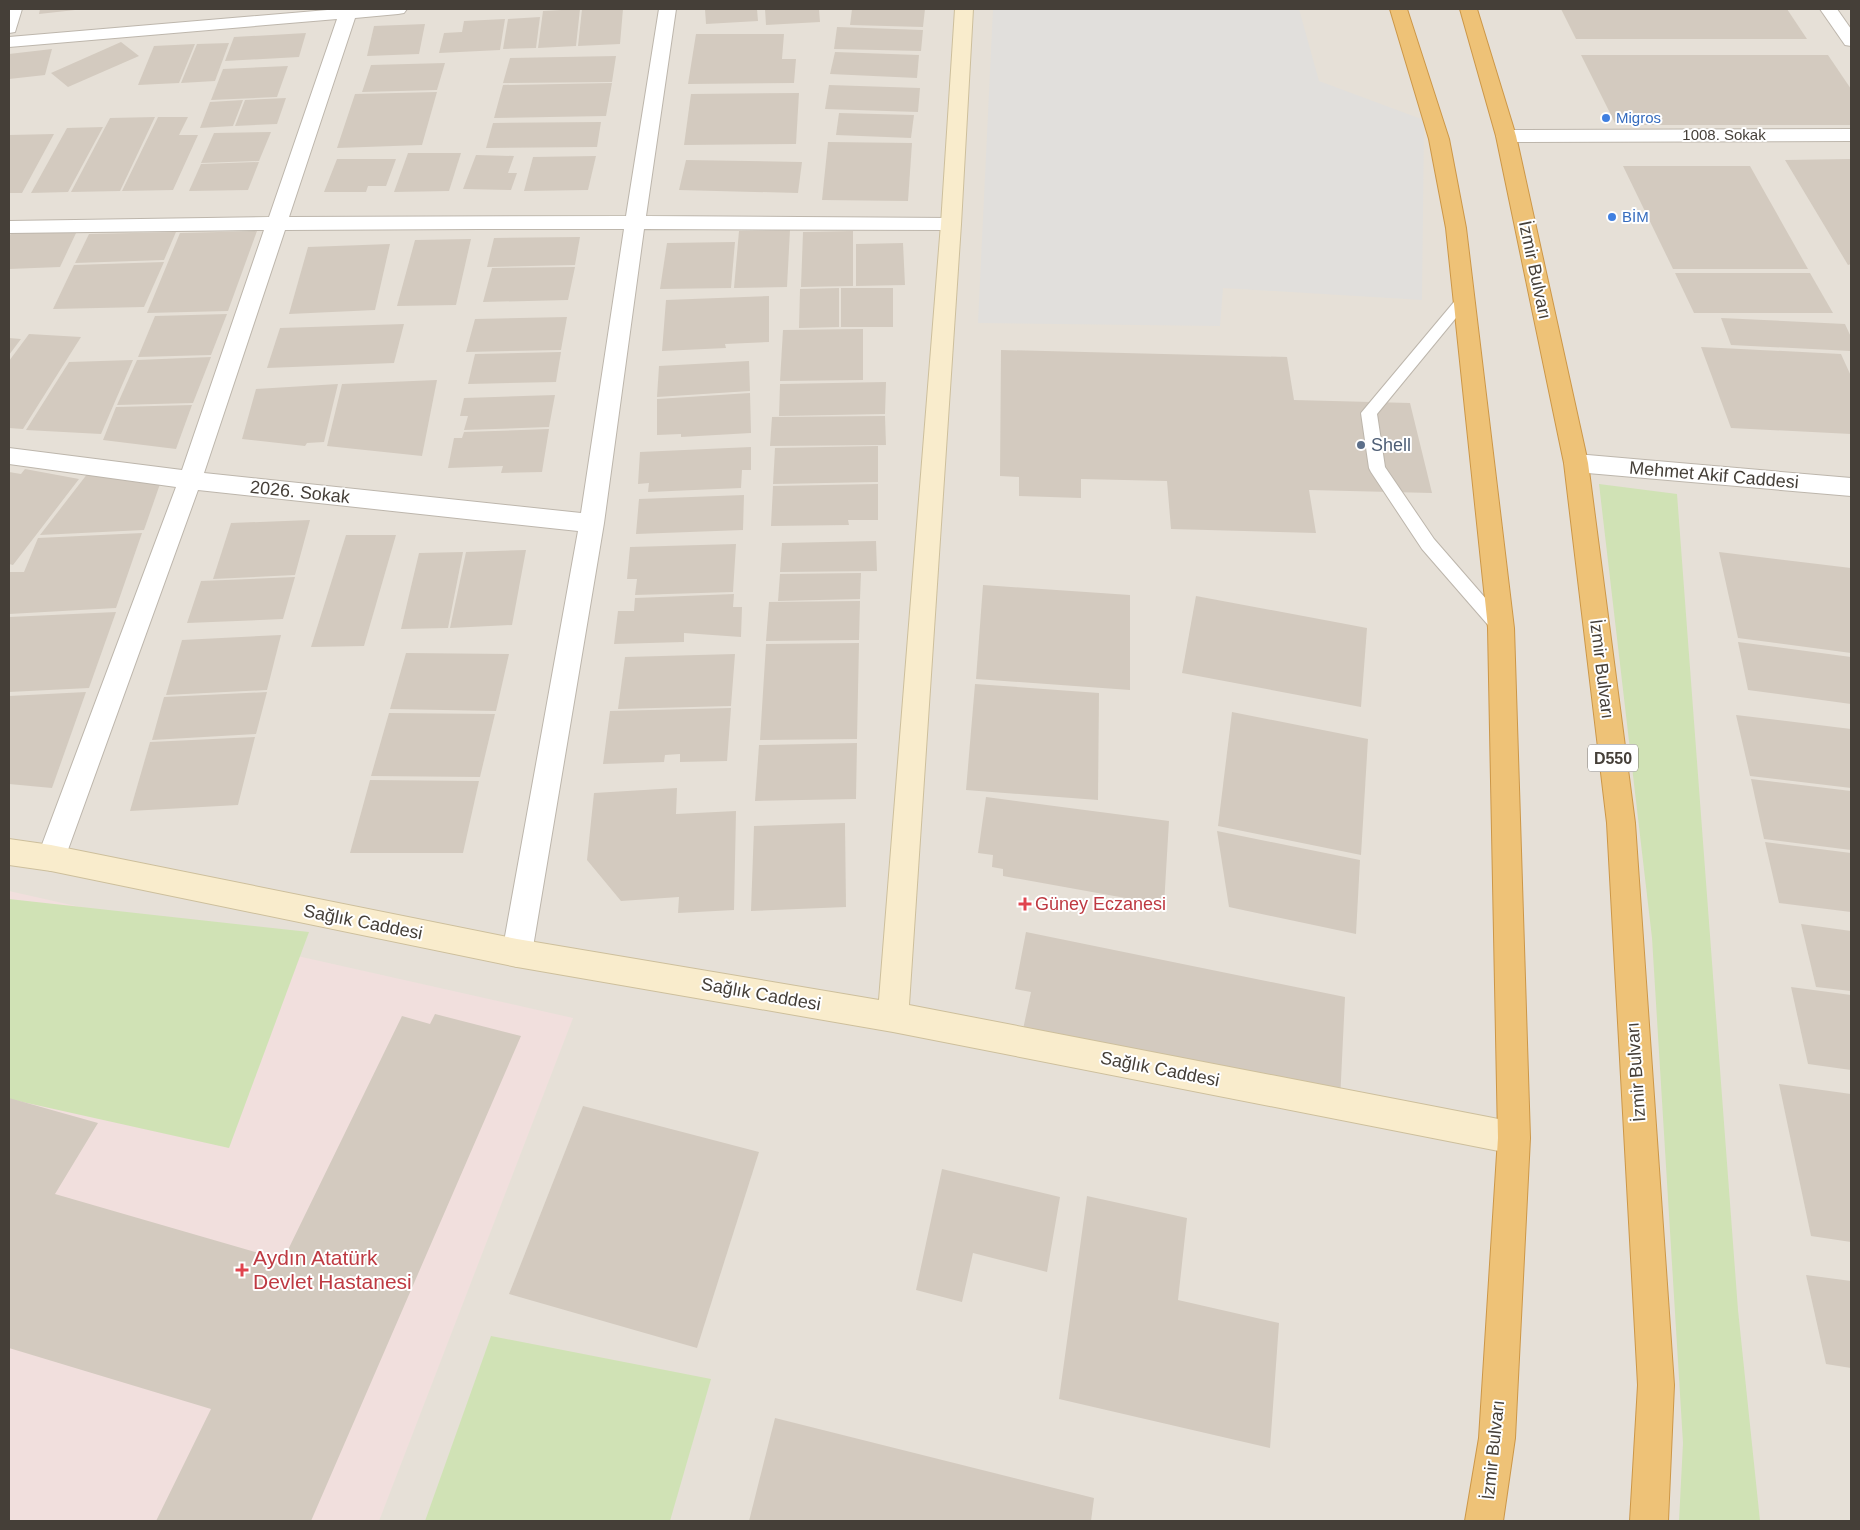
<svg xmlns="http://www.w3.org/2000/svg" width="1860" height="1530" font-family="Helvetica,sans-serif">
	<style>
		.residential { fill: #e6e0d7 }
		.medical { fill: #f1dfdd }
		.green { fill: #d0e2b5 }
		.parking { fill: #e1dfdc }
		.building { fill: #d3cabf }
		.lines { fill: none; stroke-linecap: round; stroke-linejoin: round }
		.lane-casing { stroke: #bdb6ac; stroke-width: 2 }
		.street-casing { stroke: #bdb6ac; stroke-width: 2 }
		.secondary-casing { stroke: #cdbf9c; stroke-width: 2 }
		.highway-casing { stroke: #cc9748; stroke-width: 2 }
		.lane { fill: #fff; fill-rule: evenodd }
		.street { fill: #fff; fill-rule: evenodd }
		.secondary { fill: #f9eccc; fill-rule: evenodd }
		.highway { fill: #eec277; fill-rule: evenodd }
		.shop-dot { fill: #3f7fe0; stroke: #fff; stroke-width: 2 }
		.service-dot { fill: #5c6f8a; stroke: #fff; stroke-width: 2 }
		.health-dot { fill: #e0444e; stroke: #fff; stroke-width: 2 }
		.labels { text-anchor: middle; stroke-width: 4; stroke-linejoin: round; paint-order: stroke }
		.far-shop-label { font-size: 15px; fill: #366cbe; stroke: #fff; text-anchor: start }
		.far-street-label { font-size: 15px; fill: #453f38; stroke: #fff }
		.shield { fill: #fff; stroke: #7d7974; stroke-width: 1 }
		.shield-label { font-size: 16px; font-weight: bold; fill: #453f38 }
		.street-label { font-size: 18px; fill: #453f38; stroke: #fff }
		.service-label { font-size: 18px; fill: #4e5e75; stroke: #fff; text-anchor: start }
		.health-label { font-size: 18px; fill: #be3a42; stroke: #fff; text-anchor: start }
		.near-health-label { font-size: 21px; fill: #be3a42; stroke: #fff; text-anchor: start }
	</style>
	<rect width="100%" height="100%" fill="#f2efe8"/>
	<rect class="residential" x="9" y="9" width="1842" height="1512"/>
	<path class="medical" d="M9 891 573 1018 379 1521H9Z"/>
	<g class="green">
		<path d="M1599 484 1677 494 1738 1310 1760 1521H1679L1683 1443 1652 938Z"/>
		<path d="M9 899 309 932 229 1148 9 1099Z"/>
		<path d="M491 1336 711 1379 670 1521H425Z"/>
	</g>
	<path class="parking" d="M993 9H1299L1319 81 1424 120 1422 300 1223 288 1220 326 978 323Z"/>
	<g class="building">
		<path d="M40 9H75V10L39 14Z"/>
		<path d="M580 9 576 46 538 48 543 11Z"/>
		<path d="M582 9H623L620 44 578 46Z"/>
		<path d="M705 9H757L758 21 706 24Z"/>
		<path d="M765 9H819L820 22 766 25Z"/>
		<path d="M852 9H925L923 27 850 25Z"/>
		<path d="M1561 9H1787L1807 39H1576Z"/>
		<path d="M540 17 536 48 503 49 508 19Z"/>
		<path d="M505 19 500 50 439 53 444 33 462 32 464 21Z"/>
		<path d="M425 24 419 54 367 56 374 26Z"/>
		<path d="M837 27 923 30 921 51 834 49Z"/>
		<path d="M306 33 299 57 225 61 234 37Z"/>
		<path d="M696 34H784L782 59H796L794 83 688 84Z"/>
		<path d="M121 42 139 56 68 87 51 73Z"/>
		<path d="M229 43 215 81 181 83 197 44Z"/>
		<path d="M195 44 179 83 138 85 154 46Z"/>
		<path d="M52 49 45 75 9 79V54Z"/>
		<path d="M835 52 919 55 917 78 830 74Z"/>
		<path d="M1581 55H1828L1851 89V125H1616Z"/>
		<path d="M616 56 612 82 503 83 510 58Z"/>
		<path d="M445 63 437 90 362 92 371 65Z"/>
		<path d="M288 66 277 97 211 100 223 69Z"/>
		<path d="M612 83 606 116 494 118 503 85Z"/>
		<path d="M829 85 920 88 918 112 825 109Z"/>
		<path d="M437 92 422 145 337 148 355 94Z"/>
		<path d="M799 93 796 144 684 145 691 94Z"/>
		<path d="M286 98 277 124 235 126 245 100Z"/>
		<path d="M243 100 233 126 200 128 210 102Z"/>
		<path d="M839 113 914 115 911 138 836 135Z"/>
		<path d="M155 117 120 191 71 192 110 118Z"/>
		<path d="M158 117H188L179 135H198L173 190 122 191Z"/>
		<path d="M601 122 597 147 486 148 493 123Z"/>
		<path d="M103 127 68 192 31 193 67 128Z"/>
		<path d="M271 132 259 161 201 163 214 133Z"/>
		<path d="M54 134 22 193H9V135Z"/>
		<path d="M828 142 912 143 908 201 822 200Z"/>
		<path d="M408 153H461L449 191 394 192Z"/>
		<path d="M476 155 514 156 508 173H517L511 190 463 189Z"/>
		<path d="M596 156 588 190 524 191 533 157Z"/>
		<path d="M337 159H396L386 186H368L366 192H324Z"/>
		<path d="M1851 159V264L1848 265 1785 160Z"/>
		<path d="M686 160 802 162 798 193 679 190Z"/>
		<path d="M259 162 248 190 189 191 201 164Z"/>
		<path d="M1623 166H1750L1808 269H1673Z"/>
		<path d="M790 230 787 287 734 288 739 231Z"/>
		<path d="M77 231 60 267 9 269V238L11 233Z"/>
		<path d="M257 231 228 311 147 313 180 233Z"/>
		<path d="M853 231V286L801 287 803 232Z"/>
		<path d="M176 232 164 260 75 263 89 234Z"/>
		<path d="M580 237 575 265 487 267 494 238Z"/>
		<path d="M471 239 456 305 397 306 415 240Z"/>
		<path d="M735 242 731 288 660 289 667 243Z"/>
		<path d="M903 243 905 285 856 286V244Z"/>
		<path d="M390 244 375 310 289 314 308 247Z"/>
		<path d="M164 262 144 307 53 309 74 265Z"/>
		<path d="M575 267 568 300 483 302 492 268Z"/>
		<path d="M1675 273H1810L1833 313H1694Z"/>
		<path d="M839 288V327L799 328 800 289Z"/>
		<rect x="841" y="288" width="52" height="39"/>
		<path d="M769 296V342L725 344 726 348 662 351 666 300Z"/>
		<path d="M227 314 211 355 138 357 155 316Z"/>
		<path d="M567 317 561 350 466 352 475 319Z"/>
		<path d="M1721 318 1845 324 1851 337V351L1731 345Z"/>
		<path d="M404 324 394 363 267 368 280 328Z"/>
		<path d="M863 329V380L780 381 783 330Z"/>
		<path d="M29 334 81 337 23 429 9 428V361Z"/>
		<path d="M9 338 21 339 9 355Z"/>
		<path d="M1701 347 1841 354 1851 376V434L1731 428Z"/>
		<path d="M1001 350 1287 357 1294 400 1410 403 1432 493 1309 490 1316 533 1171 529 1167 481 1081 479V498L1019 496V477L1000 476Z"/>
		<path d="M561 352 556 382 468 384 475 354Z"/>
		<path d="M211 357 193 403 117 405 137 360Z"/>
		<path d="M133 360 101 434 26 430 69 362Z"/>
		<path d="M749 361 750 391 657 397 659 366Z"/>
		<path d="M437 380 422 456 327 446 342 384Z"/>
		<path d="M886 382 885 414 779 416 780 384Z"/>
		<path d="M338 384 324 442 307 443 305 446 242 439 256 389Z"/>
		<path d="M750 393 751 433 681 437V434L657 435V399Z"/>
		<path d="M555 395 549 427 464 430 468 416H460L464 398Z"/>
		<path d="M192 405 176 449 103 440 116 407Z"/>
		<path d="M885 416 886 445 770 446 772 417Z"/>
		<path d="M549 429 542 472 501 473 503 466 448 468 454 438H462L464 432Z"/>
		<path d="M878 446V482L773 484 775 448Z"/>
		<path d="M751 447V470H742L741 488 648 492 649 483 638 484 640 452Z"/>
		<path d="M25 469 79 479 13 565 9 564V472L21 474Z"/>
		<path d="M88 473 160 484 144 530 40 535Z"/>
		<path d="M878 484V520H848L849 525 771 526 773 486Z"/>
		<path d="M744 495 743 530 636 534 639 499Z"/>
		<path d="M310 520 295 575 213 579 231 523Z"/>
		<path d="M142 533 116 608 9 614V572H24L38 538Z"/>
		<path d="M346 535H396L364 646 311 647Z"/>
		<path d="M876 541 877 571 780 572 782 543Z"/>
		<path d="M736 544 733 592 635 595 637 579H627L630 547Z"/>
		<path d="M526 550 512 625 450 628 466 552Z"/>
		<path d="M463 552 448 628 401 629 419 553Z"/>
		<path d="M1719 552 1851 568V653L1738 638Z"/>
		<path d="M861 573 860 599 778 601 780 574Z"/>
		<path d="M295 577 283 619 187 623 201 581Z"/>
		<path d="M983 585 1130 595V690L976 679Z"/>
		<path d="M734 594 733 607H742L741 637 684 633V642L614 644 618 611H634L635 598Z"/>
		<path d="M1196 596 1367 628 1361 707 1182 673Z"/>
		<path d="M860 601 859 640 766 641 769 602Z"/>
		<path d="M116 612 89 688 9 692V617Z"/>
		<path d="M281 635 267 690 166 695 182 640Z"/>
		<path d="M1738 642 1851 657V704L1748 690Z"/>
		<path d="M859 643 857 739 760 740 766 644Z"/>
		<path d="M406 653 509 654 496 711 390 709Z"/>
		<path d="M735 654 731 706 618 709 625 657Z"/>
		<path d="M975 684 1099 693 1098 800 966 790Z"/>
		<path d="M86 692 52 788 9 784V696Z"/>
		<path d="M267 692 256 734 152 740 164 697Z"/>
		<path d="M731 708 727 761 680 762V754L665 755 664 762 603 764 610 711Z"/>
		<path d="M1232 712 1368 739 1361 855 1218 826Z"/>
		<path d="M389 713 495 714 480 777 371 776Z"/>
		<path d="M1736 715 1851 729V788L1750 776Z"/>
		<path d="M255 737 238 805 130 811 150 742Z"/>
		<path d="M857 743 856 799 755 801 759 745Z"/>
		<path d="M1751 779 1851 791V850L1764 839Z"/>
		<path d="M370 780 479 781 463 853H350Z"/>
		<path d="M677 788 676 814 736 811 734 910 678 913 679 897 621 901 587 860 594 793Z"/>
		<path d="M986 797 1169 821 1164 905 1003 876V869L992 867 993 855 978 853Z"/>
		<path d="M845 823 846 907 751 911 754 826Z"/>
		<path d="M1217 831 1360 860 1356 934 1229 907Z"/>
		<path d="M1765 842 1851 853V912L1779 903Z"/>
		<path d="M1801 924 1851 931V991L1816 987Z"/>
		<path d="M1026 932 1345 997 1340 1101 1022 1034 1031 992 1015 989Z"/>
		<path d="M1791 987 1851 995V1070L1808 1064Z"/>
		<path d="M435 1014 521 1036 311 1521H156L211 1409 9 1348V1098L98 1123 55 1194 283 1260 402 1016 430 1024Z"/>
		<path d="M1779 1084 1851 1094V1242L1811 1236Z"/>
		<path d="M583 1106 759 1152 697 1348 509 1294Z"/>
		<path d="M942 1169 1060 1197 1047 1272 973 1253 962 1302 916 1290Z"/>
		<path d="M1087 1196 1187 1218 1178 1300 1279 1323 1270 1448 1059 1399Z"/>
		<path d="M1806 1275 1851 1281V1368L1826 1364Z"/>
		<path d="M775 1418 1094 1498 1091 1521H749Z"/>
	</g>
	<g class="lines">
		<g class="lane-casing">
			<path id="lane" d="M1464 294 1469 296 1471 299 1469 302 1377 414 1385 467 1434 539 1507 623 1510 628 1507 633 1501 635 1495 633 1422 549 1371 472 1369 468 1361 413 1459 296Z"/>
		</g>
		<g class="street-casing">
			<g id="street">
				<path d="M9 9H22L15 32 9 33Z"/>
				<path d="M339 9H407L404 13 398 14 355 18 289 217 626 216 659 9H676L646 216 951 218 958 219 961 224 958 229 951 230 644 229 604 523 532 953 528 963 517 967 506 963 502 953 578 531 198 490 65 858 61 867 51 871 41 867 37 858 176 487 9 464V448L182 470 264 230 9 233V221L269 217 337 19 9 47V37ZM480 229H624L581 513 204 473 285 230Z"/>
				<path d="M1820 9H1837L1851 29V46L1845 45Z"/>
				<path d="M1851 129V141L1506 142 1499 140 1496 136 1499 132 1506 130Z"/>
				<path d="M1576 454 1851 478V496L1576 472 1568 469 1564 463 1568 457Z"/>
			</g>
		</g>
		<g class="secondary-casing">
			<path id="secondary" d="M955 9H973L961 224 909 1005 1514 1122 1525 1127 1530 1138 1525 1149 1514 1154 893 1032 517 967 51 871 9 865V839L51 845 517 939 879 1000 941 224Z"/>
		</g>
		<g class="highway-casing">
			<g id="highway">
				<path d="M1390 9H1407L1449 139 1466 228 1514 628 1530 1138 1515 1438 1503 1521H1465L1479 1438 1498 1138 1488 628 1446 228 1429 139Z"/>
				<path d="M1460 9H1477L1516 136 1588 463 1635 823 1674 1385 1668 1521H1630L1638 1385 1607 823 1564 463 1496 136Z"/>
			</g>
		</g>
		<use href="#lane" class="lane"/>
		<use href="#street" class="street"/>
		<use href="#secondary" class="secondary"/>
		<use href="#highway" class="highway"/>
	</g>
	<g class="shop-dot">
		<circle cx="1606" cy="118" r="5"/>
		<circle cx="1612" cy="217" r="5"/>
	</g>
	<circle class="service-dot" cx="1361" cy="445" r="5"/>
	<g class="health-dot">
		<path d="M1022.5 896.5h5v5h5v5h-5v5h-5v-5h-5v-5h5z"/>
		<path d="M239.5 1262.5h5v5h5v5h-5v5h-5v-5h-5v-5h5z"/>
	</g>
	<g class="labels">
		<g class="far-shop-label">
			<text x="1616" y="123">Migros</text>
			<text x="1622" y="222">BİM</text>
		</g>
		<g class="far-street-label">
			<text x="1724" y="140">1008. Sokak</text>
		</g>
		<rect class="shield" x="1588" y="744.5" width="50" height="27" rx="4"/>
		<g class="shield-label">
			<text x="1613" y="764">D550</text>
		</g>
		<g class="street-label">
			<text transform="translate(1535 270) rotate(78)" y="6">İzmir Bulvarı</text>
			<text transform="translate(1714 475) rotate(5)" y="6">Mehmet Akif Caddesi</text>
			<text transform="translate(300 492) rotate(6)" y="6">2026. Sokak</text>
			<text transform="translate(1602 669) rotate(83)" y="6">İzmir Bulvarı</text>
			<text transform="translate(363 922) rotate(11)" y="6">Sağlık Caddesi</text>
			<text transform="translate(761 994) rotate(10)" y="6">Sağlık Caddesi</text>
			<text transform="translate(1160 1069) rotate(11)" y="6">Sağlık Caddesi</text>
			<text transform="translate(1636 1072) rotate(-94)" y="6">İzmir Bulvarı</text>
			<text transform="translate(1493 1450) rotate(-84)" y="6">İzmir Bulvarı</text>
		</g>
		<g class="service-label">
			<text x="1371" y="451">Shell</text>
		</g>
		<g class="health-label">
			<text x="1035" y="910">Güney Eczanesi</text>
		</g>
		<g class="near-health-label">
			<text x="253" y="1265">Aydın Atatürk<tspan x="253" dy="24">Devlet Hastanesi</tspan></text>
		</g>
	</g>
	<rect width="1860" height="1530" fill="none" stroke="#453f38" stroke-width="20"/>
</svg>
